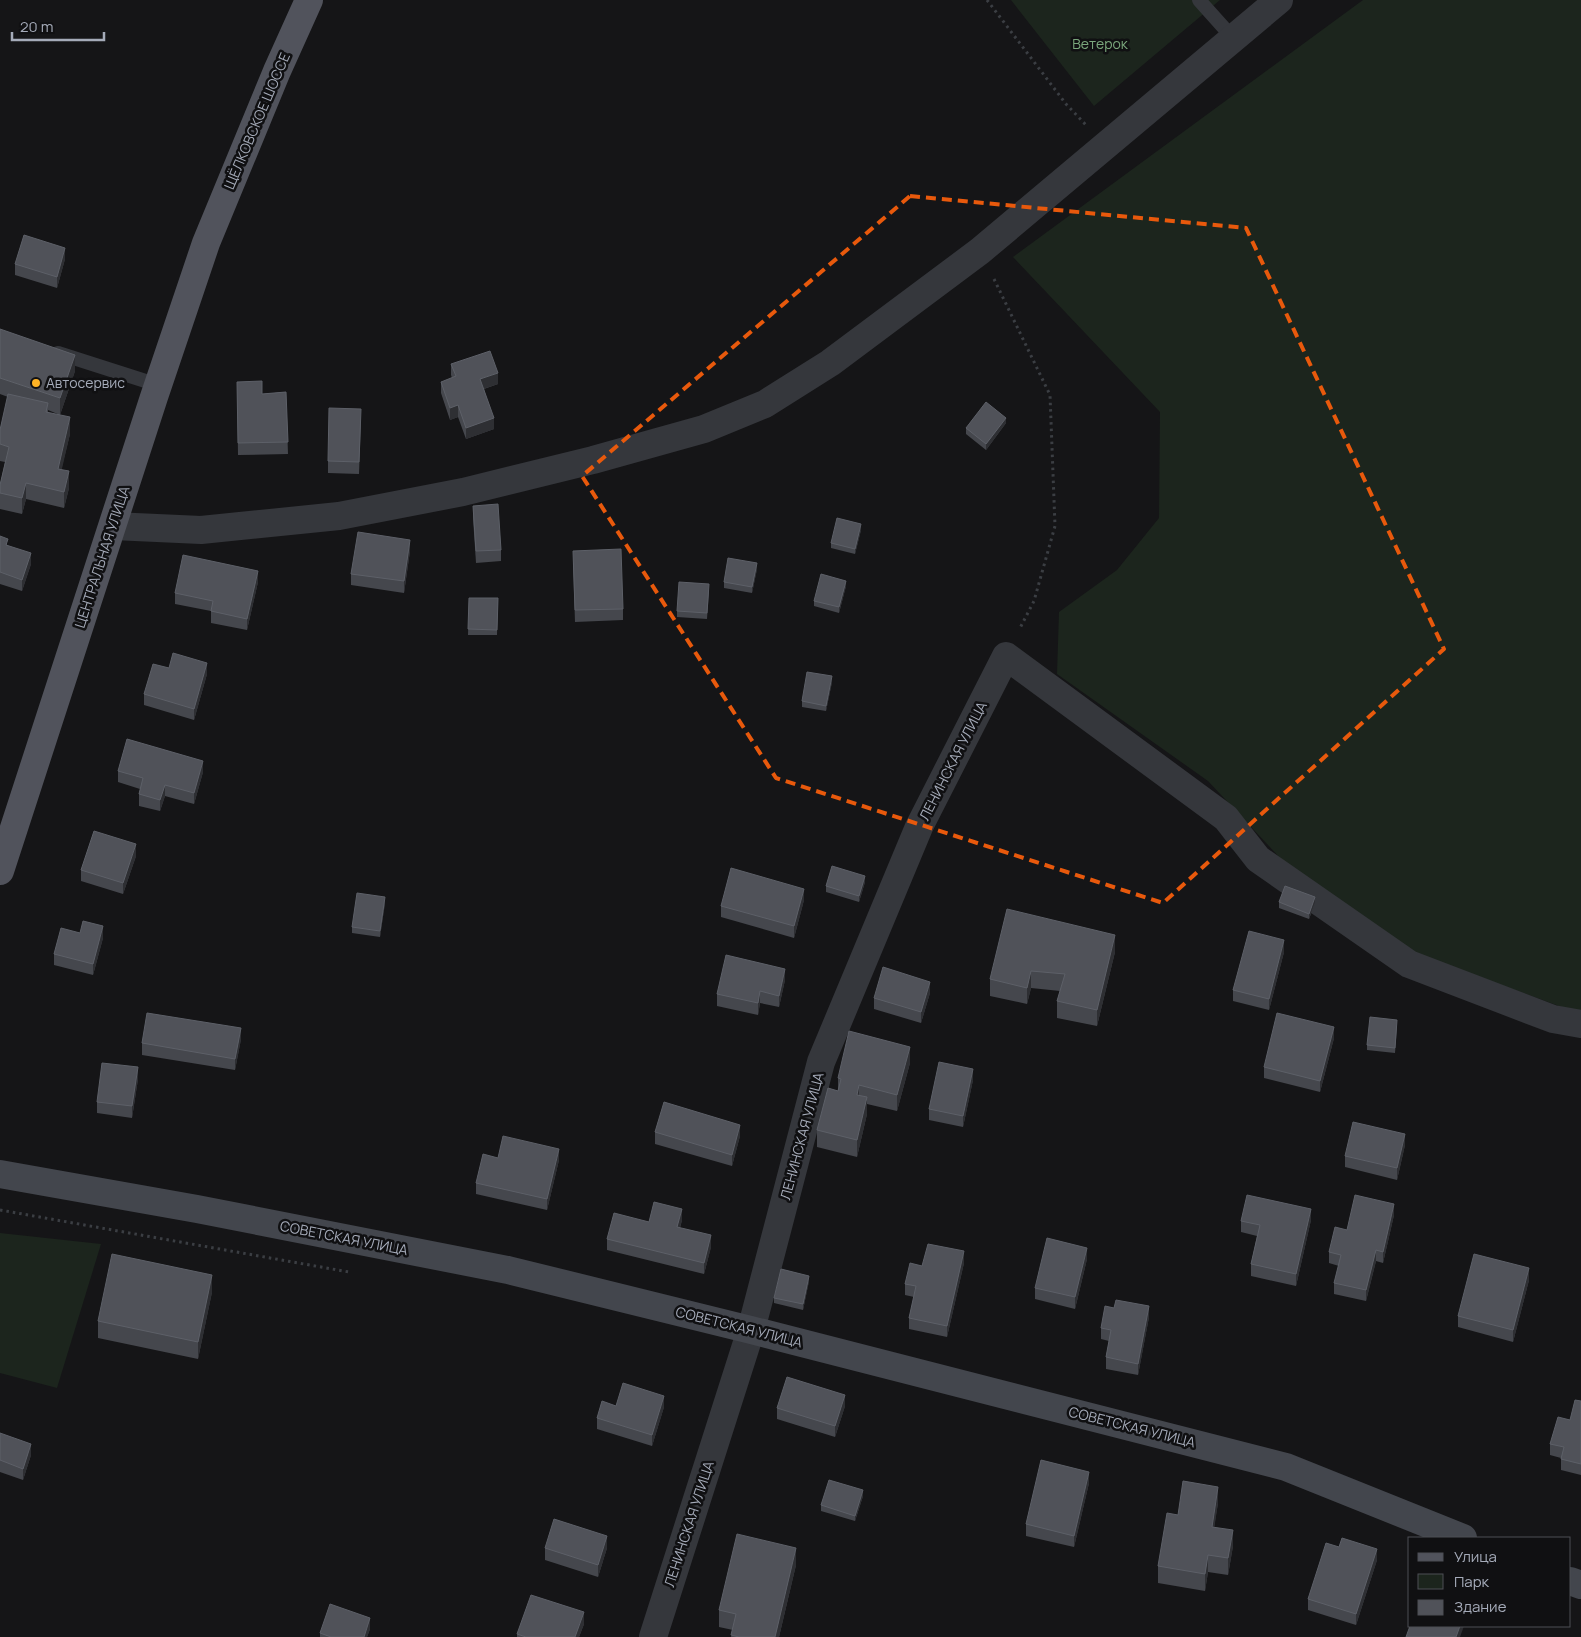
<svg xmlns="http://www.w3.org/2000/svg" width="1581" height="1637" font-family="Manrope,sans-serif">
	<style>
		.green { fill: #1c251d }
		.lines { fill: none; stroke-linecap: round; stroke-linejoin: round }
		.path { stroke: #3b3e43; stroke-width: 3; stroke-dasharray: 2.5 4; stroke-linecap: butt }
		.service { stroke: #35373c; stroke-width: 14 }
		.minor { stroke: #35373c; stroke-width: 28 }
		.secondary { stroke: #43464d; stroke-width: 28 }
		.primary { stroke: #51535c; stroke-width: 28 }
		.wall { fill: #45474d }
		.shaded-wall { fill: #2e2f33 }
		.building { fill: #505259; stroke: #5d6068 }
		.marked { fill: none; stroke: #e8590c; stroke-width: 4; stroke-dasharray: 10 6; stroke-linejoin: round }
		.poi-dot { fill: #ffb325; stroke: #101012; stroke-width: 2 }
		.labels { text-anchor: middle; stroke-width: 5; stroke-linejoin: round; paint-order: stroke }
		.park-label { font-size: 14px; fill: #7aa67c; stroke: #101012 }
		.street-label { font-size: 14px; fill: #a5abb9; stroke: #101012 }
		.poi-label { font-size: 14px; fill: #a5abb9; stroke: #101012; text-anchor: start }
	</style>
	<rect width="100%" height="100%" fill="#151517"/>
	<g class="green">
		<path d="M1011 0H1220L1094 106Z"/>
		<path d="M1363 0H1581V1014L1374 939 1283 861 1208 781 1057 674 1059 612 1117 570 1159 518 1160 412 1013 257Z"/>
		<path d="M0 1233 101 1244 57 1388 0 1373Z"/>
	</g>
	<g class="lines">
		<g class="path">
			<path d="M987 0 1066 104 1086 125"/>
			<path d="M994 279 1050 395 1055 526 1034 601 1019 630"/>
			<path d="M0 1210 349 1272"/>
		</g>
		<g class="service">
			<path d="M1199 0 1233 38"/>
			<path d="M58 353 158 385"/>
		</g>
		<g class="minor">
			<path d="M113 526 201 530 339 516 463 492 593 460 704 429 765 404 830 363 980 251 1279 0"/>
			<path d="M653 1637 751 1330 821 1062 919 827 1006 656 1226 818 1258 859 1409 964 1553 1019 1581 1024"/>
		</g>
		<g class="secondary">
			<path d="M0 1174 197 1209 508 1270 751 1330 1286 1467 1463 1538"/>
			<path d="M1570 1581 1581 1585"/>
		</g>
		<path class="primary" d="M0 871 154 397 206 243 277 71 309 0"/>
	</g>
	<g class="wall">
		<path d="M65 259 57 288 15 275V264Z"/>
		<path d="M0 329 75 371 60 415 48 410V412L70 434 61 470 69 488 64 508 26 499 22 514 0 509V485L5 462 0 461V430L8 397 0 394Z"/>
		<path d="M451 364 498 384 484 389 494 429 466 439 458 417 450 420 441 393V382L452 378 451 375Z"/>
		<path d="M237 382 262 394 286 392 288 454 238 455Z"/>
		<path d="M361 420 359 474 328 473V461Z"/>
		<path d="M1006 423 986 450 966 434V428Z"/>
		<path d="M473 506 501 550V561L476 563 473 518Z"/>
		<path d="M861 530 855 554 831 548V543Z"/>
		<path d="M0 536 8 546 31 564 22 591 0 584Z"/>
		<path d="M410 551 404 593 351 585V574Z"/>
		<path d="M573 562 623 609V620L575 622Z"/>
		<path d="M757 569 752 593 724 588V582Z"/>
		<path d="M258 582 247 630 211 623V611L175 604V593Z"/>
		<path d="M846 586 839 613 814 606V601Z"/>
		<path d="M709 590 707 619 677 617V611Z"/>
		<path d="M469 598H498L497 635H468Z"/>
		<path d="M169 668 207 674 194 720 144 705V694Z"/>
		<path d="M832 682 826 711 802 707V701Z"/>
		<path d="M118 771 203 772 194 804 165 796 160 811 139 806V794L140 789 118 782Z"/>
		<path d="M136 856 123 894 81 881V870Z"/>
		<path d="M865 882 859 902 826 892V886Z"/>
		<path d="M804 900 794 938 721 917V906Z"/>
		<path d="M1279 902 1315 903 1309 919 1279 908Z"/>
		<path d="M385 903 380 937 352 933V927Z"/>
		<path d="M80 933 103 938 93 975 54 965V954Z"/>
		<path d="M1115 952 1097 1026 1057 1018V1001L1060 991 1031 988 1027 1004 990 996V979Z"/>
		<path d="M1284 952 1269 1010 1233 1001V990Z"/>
		<path d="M785 980 779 1007 760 1003 758 1015 717 1006V994Z"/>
		<path d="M930 993 921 1023 874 1009V998Z"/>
		<path d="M1397 1026 1395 1053 1367 1050V1045Z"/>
		<path d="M1334 1038 1320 1092 1264 1078V1067Z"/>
		<path d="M241 1039 235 1070 142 1055V1043Z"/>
		<path d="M910 1063 897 1111 867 1104V1114L857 1157 817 1147V1130L838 1091V1078Z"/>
		<path d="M138 1079 132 1118 97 1113V1102Z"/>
		<path d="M973 1080 963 1127 929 1120V1109Z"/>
		<path d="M655 1132 740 1136 732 1166 655 1144Z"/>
		<path d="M1405 1145 1397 1180 1345 1167V1156Z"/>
		<path d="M498 1158 559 1160 547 1210 476 1194V1183Z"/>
		<path d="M1394 1215 1383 1263 1376 1261 1366 1301 1334 1294V1283L1339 1266 1329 1263V1252L1347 1230Z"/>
		<path d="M682 1220 680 1228 711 1247 704 1274 607 1250V1239L649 1222Z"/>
		<path d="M1311 1220 1296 1286 1251 1276V1264L1257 1236 1241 1232V1221Z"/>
		<path d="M1087 1259 1075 1309 1035 1299V1288Z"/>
		<path d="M964 1263 947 1337 909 1329V1318L914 1297 905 1295V1284L922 1266Z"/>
		<path d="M1529 1280 1513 1342 1458 1327V1316Z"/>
		<path d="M809 1281 803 1310 774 1303V1298Z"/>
		<path d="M212 1292 198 1359 98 1338V1321Z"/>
		<path d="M1149 1317 1138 1375 1106 1369V1357L1109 1341 1101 1339V1328Z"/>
		<path d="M1581 1401V1475L1561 1470V1458L1550 1455V1444L1570 1420Z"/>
		<path d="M616 1406 664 1407 652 1446 597 1429V1418Z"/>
		<path d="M845 1406 835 1437 777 1419V1408Z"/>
		<path d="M0 1433 31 1455 23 1480 0 1472Z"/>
		<path d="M1089 1483 1074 1547 1026 1536V1524Z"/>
		<path d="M863 1496 855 1521 821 1511V1505Z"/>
		<path d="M1218 1503 1214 1527 1233 1546 1228 1575 1208 1572 1205 1591 1158 1583V1566L1178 1515Z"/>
		<path d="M1339 1547 1377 1560 1356 1625 1308 1610V1599Z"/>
		<path d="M545 1548H607L598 1577 545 1560Z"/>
		<path d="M796 1565 779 1637H731L733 1630 719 1627V1610Z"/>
		<path d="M584 1624 579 1637H517V1634Z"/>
		<path d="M370 1629 367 1637H320V1633Z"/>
	</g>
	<g class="shaded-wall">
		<path d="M65 248V259L57 288V277Z"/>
		<path d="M75 355V371L60 415V398Z"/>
		<path d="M498 373V384L480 390V379Z"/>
		<path d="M458 405V417L450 420V408Z"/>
		<path d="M70 417V434L58 486V469Z"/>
		<path d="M494 418V429L466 439V428Z"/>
		<path d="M1006 418V423L986 450V444Z"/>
		<path d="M69 471V488L64 508V492Z"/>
		<path d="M26 483V499L22 514V498Z"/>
		<path d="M861 524V530L855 554V549Z"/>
		<path d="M410 540V551L404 593V581Z"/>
		<path d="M31 553V564L22 591V580Z"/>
		<path d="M757 563V569L752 593V587Z"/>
		<path d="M258 571V582L247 630V619Z"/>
		<path d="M846 581V586L839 613V607Z"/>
		<path d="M207 663V674L194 720V709Z"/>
		<path d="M832 676V682L826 711V706Z"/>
		<path d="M203 761V772L194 804V793Z"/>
		<path d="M165 785V796L160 811V800Z"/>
		<path d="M136 844V856L123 894V883Z"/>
		<path d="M865 876V882L859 902V896Z"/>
		<path d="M804 889V900L794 938V926Z"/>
		<path d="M385 897V903L380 937V931Z"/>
		<path d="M1315 897V903L1309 919V914Z"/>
		<path d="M103 926V938L93 975V964Z"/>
		<path d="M1115 935V952L1097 1026V1010Z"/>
		<path d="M1284 940V952L1269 1010V999Z"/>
		<path d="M785 969V980L779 1007V996Z"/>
		<path d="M1031 971V988L1027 1004V988Z"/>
		<path d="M930 982V993L921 1023V1012Z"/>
		<path d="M760 991V1003L758 1015V1003Z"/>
		<path d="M1334 1027V1038L1320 1092V1081Z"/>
		<path d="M241 1028V1039L235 1070V1059Z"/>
		<path d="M910 1047V1063L897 1111V1095Z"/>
		<path d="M138 1067V1079L132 1118V1106Z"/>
		<path d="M973 1069V1080L963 1127V1116Z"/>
		<path d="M859 1085V1102L857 1095Z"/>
		<path d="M867 1097V1114L857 1157V1140Z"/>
		<path d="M740 1125V1136L732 1166V1155Z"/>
		<path d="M1405 1134V1145L1397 1180V1168Z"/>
		<path d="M559 1149V1160L547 1210V1199Z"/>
		<path d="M1394 1204V1215L1383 1263V1252Z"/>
		<path d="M682 1209V1220L677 1238V1227Z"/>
		<path d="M1311 1209V1220L1296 1286V1274Z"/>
		<path d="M711 1235V1247L704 1274V1263Z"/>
		<path d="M1087 1248V1259L1075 1309V1297Z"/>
		<path d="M1376 1250V1261L1366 1301V1290Z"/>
		<path d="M964 1251V1263L947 1337V1326Z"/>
		<path d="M1529 1268V1280L1513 1342V1330Z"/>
		<path d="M212 1275V1292L198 1359V1342Z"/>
		<path d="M809 1276V1281L803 1310V1304Z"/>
		<path d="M1149 1306V1317L1138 1375V1364Z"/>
		<path d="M845 1395V1406L835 1437V1426Z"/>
		<path d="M664 1396V1407L652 1446V1435Z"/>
		<path d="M31 1444V1455L23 1480V1469Z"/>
		<path d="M1089 1472V1483L1074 1547V1536Z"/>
		<path d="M1218 1487V1503L1212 1543V1527Z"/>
		<path d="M863 1490V1496L855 1521V1516Z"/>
		<path d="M1233 1530V1546L1228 1575V1558Z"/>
		<path d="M607 1536V1548L598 1577V1565Z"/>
		<path d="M796 1548V1565L779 1637H775Z"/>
		<path d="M1377 1549V1560L1356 1625V1614Z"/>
		<path d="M1208 1555V1572L1205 1591V1574Z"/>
		<path d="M584 1612V1624L579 1637H575Z"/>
		<path d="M370 1618V1629L367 1637H364Z"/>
		<path d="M1460 1626H1464L1460 1637H1456Z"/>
	</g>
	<g class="building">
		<path d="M24 235 65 248 57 277 15 264Z"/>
		<path d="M0 329 75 355 60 398 0 378Z"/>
		<path d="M490 351 498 373 480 379 494 418 466 428 458 405 450 408 441 382 456 376 451 364Z"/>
		<path d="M262 381V394L286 392 288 442 238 443 237 382Z"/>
		<path d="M8 394 48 403 46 412 70 417 58 469 69 471 64 492 26 483 22 498 0 493V485L9 447 0 444V430Z"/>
		<path d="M986 402 1006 418 986 444 966 428Z"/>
		<path d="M329 408 361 409 359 462 328 461Z"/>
		<path d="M498 504 501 550 476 551 473 506Z"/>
		<path d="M837 518 861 524 855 549 831 543Z"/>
		<path d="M358 532 410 540 404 581 351 574Z"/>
		<path d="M0 536 8 539 6 545 31 553 22 580 0 572Z"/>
		<path d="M621 549 623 609 575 610 573 551Z"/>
		<path d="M183 555 258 571 247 619 211 611 213 601 175 593Z"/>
		<path d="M728 558 757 563 752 587 724 582Z"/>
		<path d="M821 574 846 581 839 607 814 601Z"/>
		<path d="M679 582 709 584 707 613 677 611Z"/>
		<path d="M469 598H498L497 630 468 629Z"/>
		<path d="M173 653 207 663 194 709 144 694 153 664 169 668Z"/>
		<path d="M807 672 832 676 826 706 802 701Z"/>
		<path d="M127 739 203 761 194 793 165 785 160 800 139 794 143 778 118 771Z"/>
		<path d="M94 831 136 844 123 883 81 870Z"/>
		<path d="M832 866 865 876 859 896 826 886Z"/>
		<path d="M731 868 804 889 794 926 721 906Z"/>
		<path d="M1285 886 1315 897 1309 914 1279 902Z"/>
		<path d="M357 893 385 897 380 931 352 927Z"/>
		<path d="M1007 909 1115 935 1097 1010 1057 1001 1065 974 1031 971 1027 988 990 979Z"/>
		<path d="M83 921 103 926 93 964 54 954 61 928 80 933Z"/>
		<path d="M1249 931 1284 940 1269 999 1233 990Z"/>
		<path d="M726 955 785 969 779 996 760 991 758 1003 717 994Z"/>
		<path d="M883 967 930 982 921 1012 874 998Z"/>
		<path d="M147 1013 241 1028 235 1059 142 1043Z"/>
		<path d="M1277 1013 1334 1027 1320 1081 1264 1067Z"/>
		<path d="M1370 1017 1397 1020 1395 1048 1367 1045Z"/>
		<path d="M849 1031 910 1047 897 1095 859 1085 857 1095 867 1097 857 1140 817 1130 828 1088 838 1091 841 1079 838 1078Z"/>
		<path d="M939 1062 973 1069 963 1116 929 1109Z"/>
		<path d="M102 1063 138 1067 132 1106 97 1102Z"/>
		<path d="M664 1102 740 1125 732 1155 655 1132Z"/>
		<path d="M1353 1122 1405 1134 1397 1168 1345 1156Z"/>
		<path d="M503 1136 559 1149 547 1199 476 1183 483 1154 498 1158Z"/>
		<path d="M1247 1195 1311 1209 1296 1274 1251 1264 1260 1225 1241 1221Z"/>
		<path d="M1355 1195 1394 1204 1383 1252 1376 1250 1366 1290 1334 1283 1341 1255 1329 1252 1335 1227 1347 1230Z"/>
		<path d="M654 1202 682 1209 677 1227 711 1235 704 1263 607 1239 614 1213 649 1222Z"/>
		<path d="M1047 1238 1087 1248 1075 1297 1035 1288Z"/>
		<path d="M928 1244 964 1251 947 1326 909 1318 916 1286 905 1284 910 1263 922 1266Z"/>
		<path d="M112 1254 212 1275 198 1342 98 1321Z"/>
		<path d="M1474 1254 1529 1268 1513 1330 1458 1316Z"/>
		<path d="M781 1269 809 1276 803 1304 774 1298Z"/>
		<path d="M1116 1300 1149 1306 1138 1364 1106 1357 1111 1330 1101 1328 1105 1306 1114 1308Z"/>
		<path d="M787 1377 845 1395 835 1426 777 1408Z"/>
		<path d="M623 1383 664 1396 652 1435 597 1418 602 1401 616 1406Z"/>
		<path d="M1575 1400 1581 1401V1464L1561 1459 1564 1447 1550 1444 1558 1417 1570 1420Z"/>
		<path d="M0 1433 31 1444 23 1469 0 1460Z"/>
		<path d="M1041 1460 1089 1472 1074 1536 1026 1524Z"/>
		<path d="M829 1480 863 1490 855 1516 821 1505Z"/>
		<path d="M1183 1481 1218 1487 1212 1527 1233 1530 1228 1558 1208 1555 1205 1574 1158 1566 1167 1513 1178 1515Z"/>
		<path d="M554 1519 607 1536 598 1565 545 1548Z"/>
		<path d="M737 1534 796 1548 775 1637H739L731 1635 736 1614 719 1610Z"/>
		<path d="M1342 1538 1377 1549 1356 1614 1308 1599 1326 1543 1339 1547Z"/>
		<path d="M531 1595 584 1612 575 1637H526L517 1634Z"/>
		<path d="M330 1604 370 1618 364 1637H331L320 1633Z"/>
		<path d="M1410 1626H1460L1456 1637H1406Z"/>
	</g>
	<path class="marked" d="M910 196 1246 228 1444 649 1163 903 776 778 582 476Z"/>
	<circle class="poi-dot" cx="36" cy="383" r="5"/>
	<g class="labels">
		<g class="park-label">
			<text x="1100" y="49">Ветерок</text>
		</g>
		<g class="street-label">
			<text transform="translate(257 121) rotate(-67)" y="5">ЩЁЛКОВСКОЕ ШОССЕ</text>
			<text transform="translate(102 557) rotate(-72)" y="5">ЦЕНТРАЛЬНАЯ УЛИЦА</text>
			<text transform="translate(953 761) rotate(-63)" y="5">ЛЕНИНСКАЯ УЛИЦА</text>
			<text transform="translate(802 1136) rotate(-75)" y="5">ЛЕНИНСКАЯ УЛИЦА</text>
			<text transform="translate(344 1238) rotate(11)" y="5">СОВЕТСКАЯ УЛИЦА</text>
			<text transform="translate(739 1327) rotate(14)" y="5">СОВЕТСКАЯ УЛИЦА</text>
			<text transform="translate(1132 1427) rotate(14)" y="5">СОВЕТСКАЯ УЛИЦА</text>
			<text transform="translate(689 1524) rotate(-72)" y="5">ЛЕНИНСКАЯ УЛИЦА</text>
		</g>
		<g class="poi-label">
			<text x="46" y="388">Автосервис</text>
		</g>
	</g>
	<rect x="1408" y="1537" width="162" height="90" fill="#101012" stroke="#4c4e55"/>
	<rect x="1418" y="1553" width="25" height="8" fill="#51535c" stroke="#4c4e55"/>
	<text x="1454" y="1562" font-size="15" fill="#a5abb9">Улица</text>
	<rect x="1418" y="1574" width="25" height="15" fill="#1c251d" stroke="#4c4e55"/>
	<text x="1454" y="1587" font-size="15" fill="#a5abb9">Парк</text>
	<rect x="1418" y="1600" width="25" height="15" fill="#505259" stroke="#4c4e55"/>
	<text x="1454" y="1612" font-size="15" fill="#a5abb9">Здание</text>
	<path d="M12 32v8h92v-8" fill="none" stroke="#a5abb9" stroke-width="2.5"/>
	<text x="20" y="32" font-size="15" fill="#a5abb9" stroke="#101012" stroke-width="4" paint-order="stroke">20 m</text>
</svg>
